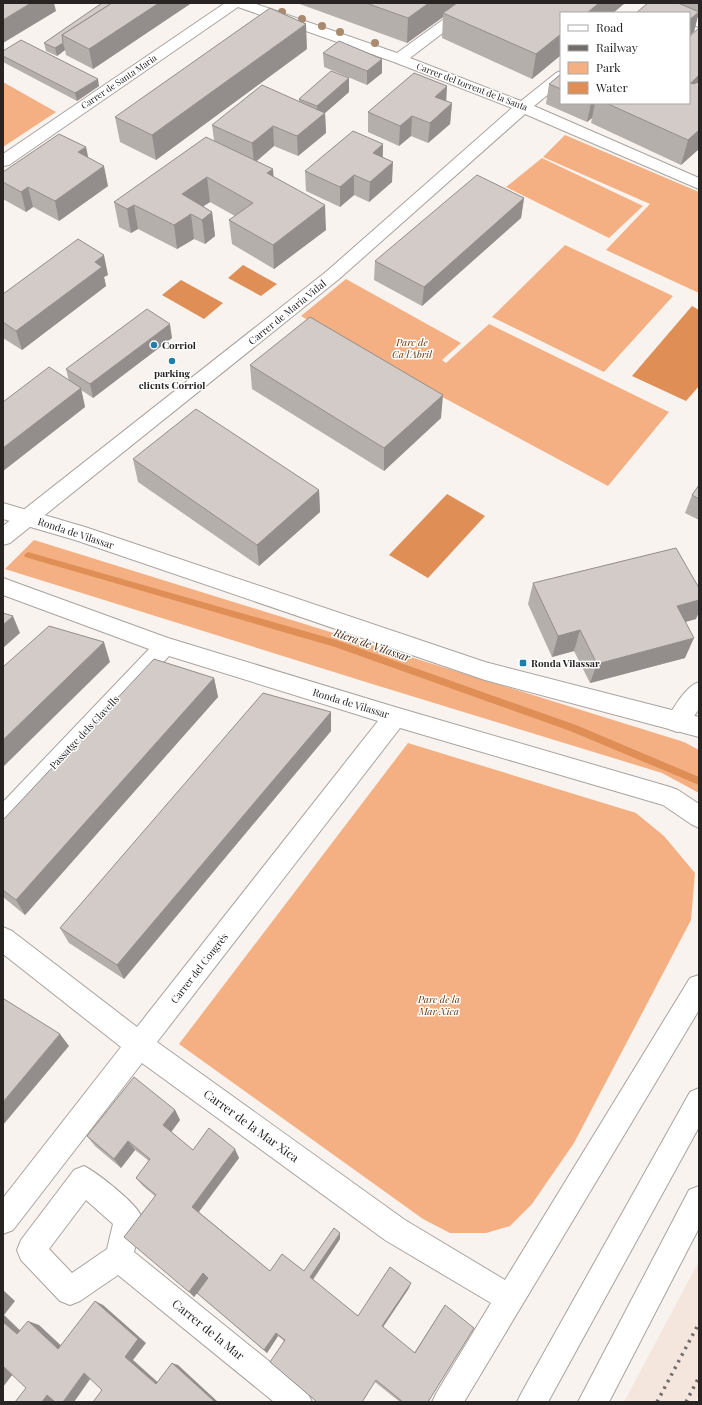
<svg xmlns="http://www.w3.org/2000/svg" width="702" height="1405" font-family="'Playfair Display',serif">
	<style>
		.built { fill: #f4e6dd }
		.green { fill: #f4b082 }
		.water { fill: #df8f56 }
		.lines { fill: none; stroke-linecap: round; stroke-linejoin: round }
		.stream { fill: #df8f56; fill-rule: evenodd }
		.street-casing { stroke: #a9a39f; stroke-width: 2 }
		.secondary-casing { stroke: #a9a39f; stroke-width: 2 }
		.primary-casing { stroke: #a9a39f; stroke-width: 2 }
		.street { fill: #fff; fill-rule: evenodd }
		.secondary { fill: #fff; fill-rule: evenodd }
		.primary { fill: #fff; fill-rule: evenodd }
		.rail { stroke: #716d6b; stroke-width: 3.5; stroke-dasharray: 2.5 5; stroke-linecap: butt }
		.tree { fill: #a98a6f }
		.wall { fill: #b5afab }
		.shaded-wall { fill: #938e8b }
		.building { fill: #d2cbc7; stroke: #938e8b }
		.poi-dot { fill: #207eaa; stroke: #fff; stroke-width: 1.5 }
		.labels { text-anchor: middle; stroke-width: 3; stroke-linejoin: round; paint-order: stroke }
		.far-street-label { font-size: 9px; fill: #272423; stroke: #fff }
		.street-label { font-size: 10px; fill: #272423; stroke: #fff }
		.park-label { font-size: 10px; font-style: italic; fill: #683507; stroke: #fff }
		.poi-label { font-size: 10px; font-weight: bold; fill: #272423; stroke: #fff; text-anchor: start }
		.water-label { font-size: 11px; font-style: italic; fill: #43230a; stroke: #fff }
		.near-street-label { font-size: 12px; fill: #272423; stroke: #fff }
	</style>
	<rect width="100%" height="100%" fill="#f9f3ef"/>
	<path class="built" d="M699 1261V1395L695 1402H624Z"/>
	<g class="green">
		<path d="M3 82 56 112 3 147Z"/>
		<path d="M565 135 699 192V293L606 250 650 204 543 157Z"/>
		<path d="M542 158 643 206 609 238 506 187Z"/>
		<path d="M565 245 673 296 604 372 492 317Z"/>
		<path d="M346 279 461 343 442 360 446 363 489 324 669 412 608 486 420 385 301 316Z"/>
		<path d="M34 540 684 742 699 750V793L662 773 369 683 5 569Z"/>
		<path d="M408 743 636 813 664 836 695 873 691 920 574 1143 532 1204 510 1226 486 1233H450L423 1219 179 1044Z"/>
	</g>
	<g class="water">
		<path d="M243 265 277 284 261 296 228 278Z"/>
		<path d="M181 280 223 303 204 319 162 295Z"/>
		<path d="M692 306 699 310V386L686 401 632 376Z"/>
		<path d="M447 494 485 516 428 578 389 555Z"/>
	</g>
	<g class="lines">
		<path class="stream" d="M28 552 336 640 576 725 699 777V785L570 731 335 647 25 557 24 555Z"/>
		<g class="street-casing">
			<g id="street">
				<path d="M225 3H253L397 53 466 3H482L410 58 521 101 556 73 561 71V84L534 106 699 178V189L525 114 339 279 10 543 3 545V526L327 271 512 108 394 62 238 7 9 165 3 166V154Z"/>
				<path d="M689 15 699 18V27L689 24Z"/>
				<path d="M3 578 168 638 395 707 670 787 678 790 699 804V828L691 824 663 805 400 728 157 1042 405 1220 505 1280 690 978 699 975V1010L464 1402H432L437 1392 491 1303 385 1240 142 1063 13 1230 3 1234V1198L121 1047 3 954V927L12 931 137 1027 378 721 169 656 11 825 3 829V802L149 649 3 595Z"/>
				<path d="M699 682V709L685 729 677 732 669 729 666 722C672 709 686 686 699 682Z"/>
				<path d="M84 1166C96 1172 141 1206 142 1219 142 1228 136 1244 134 1252L307 1392 312 1402H274L118 1275 80 1301 70 1305 60 1301 21 1260 17 1250 21 1240 74 1170ZM86 1200 113 1224 107 1249 72 1273 49 1249Z"/>
			</g>
		</g>
		<g class="secondary-casing">
			<path id="secondary" d="M3 503 85 527 485 662 699 717V737L485 680 75 540 3 519Z"/>
		</g>
		<g class="primary-casing">
			<g id="primary">
				<path d="M699 1088V1127L548 1402H517L522 1392 690 1092Z"/>
				<path d="M699 1186V1228L609 1402H578L689 1190Z"/>
			</g>
		</g>
		<use href="#street" class="street"/>
		<use href="#secondary" class="secondary"/>
		<use href="#primary" class="primary"/>
		<g class="rail">
			<path d="M657 1402 699 1323"/>
			<path d="M686 1402 699 1377"/>
		</g>
	</g>
	<g class="tree">
		<circle cx="282" cy="12" r="4"/>
		<circle cx="302" cy="19" r="4"/>
		<circle cx="322" cy="26" r="4"/>
		<circle cx="340" cy="32" r="4"/>
		<circle cx="375" cy="43" r="4"/>
	</g>
	<g class="wall">
		<path d="M102 3 190 4 93 69 66 55 65 50 57 56 46 51 44 43Z"/>
		<path d="M297 3H625L613 13H561V55L532 79 442 38 443 17 407 43Z"/>
		<path d="M679 3H699V15L698 14 694 32Z"/>
		<path d="M307 49 156 160 120 142 115 117Z"/>
		<path d="M3 51 99 86 77 101 3 62Z"/>
		<path d="M323 53 382 73 367 85 324 67Z"/>
		<path d="M561 74V103H689L699 149 681 165 591 123 592 118 587 122 546 104 549 84Z"/>
		<path d="M349 78V92L325 113 326 133 298 156 274 146 257 161 274 177 326 230 274 269 232 244 229 220 235 216 210 202 203 206 212 212 215 236 205 244 194 239 177 249 138 229 131 233 119 227 114 202 214 140 212 125 299 101V99Z"/>
		<path d="M446 101 452 103 450 124 428 143 411 136 399 146 368 132V112Z"/>
		<path d="M383 144V157L392 182 369 202 354 195 340 207 306 191 305 171Z"/>
		<path d="M86 147 88 157 108 186 59 221 33 207 26 212 3 199V172Z"/>
		<path d="M524 198 521 218 422 306 374 280 375 261Z"/>
		<path d="M108 275 104 277 106 286 22 350 3 338V294Z"/>
		<path d="M172 338 93 398 81 390 85 407 3 471V402L69 381 66 369Z"/>
		<path d="M250 365 441 418 384 471 252 389Z"/>
		<path d="M133 459 319 490 320 512 259 566 138 482Z"/>
		<path d="M699 485V520L685 513 692 495Z"/>
		<path d="M533 583 696 619 686 622 685 658 590 683 574 651 552 657 528 604Z"/>
		<path d="M214 678 218 697 25 915 3 897V820Z"/>
		<path d="M331 712V731L124 979 69 943 60 928Z"/>
		<path d="M175 1110 180 1120 171 1132 193 1150 239 1158 199 1212 270 1271H304L340 1239 313 1280 358 1316 409 1288 383 1327 414 1353 445 1305 428 1402H400L375 1382 284 1341 278 1336 267 1353 197 1293 208 1279 194 1297 155 1196 143 1186 136 1178 149 1161 135 1150 121 1168 95 1146 87 1136Z"/>
	</g>
	<g class="shaded-wall">
		<path d="M31 3H54L56 11 3 43V20Z"/>
		<path d="M159 3H190V4L93 69 89 49Z"/>
		<path d="M429 3H462L443 13V17L407 43 408 18Z"/>
		<path d="M599 3H625L613 13H587Z"/>
		<path d="M699 12 694 32 689 36V20Z"/>
		<path d="M306 24 307 49 156 160 152 135Z"/>
		<path d="M561 34V55L532 79 536 54Z"/>
		<path d="M63 43 65 50 57 56 55 48Z"/>
		<path d="M382 59V73L367 85V71Z"/>
		<path d="M699 75V91L689 84Z"/>
		<path d="M349 78V92L325 113 326 133 298 156 297 136 317 119V106Z"/>
		<path d="M98 79 99 86 77 101 75 93Z"/>
		<path d="M447 86 446 106 435 97Z"/>
		<path d="M452 103 450 124 428 143 430 123Z"/>
		<path d="M591 103H595L592 118 587 122Z"/>
		<path d="M412 116 411 136 399 146 400 126Z"/>
		<path d="M273 126 274 146 254 163 252 143Z"/>
		<path d="M699 130V149L681 165 688 140Z"/>
		<path d="M383 144 382 164 373 153Z"/>
		<path d="M86 147 90 167 78 152Z"/>
		<path d="M393 162 392 182 369 202 370 182Z"/>
		<path d="M104 166 108 186 59 221 55 201Z"/>
		<path d="M273 169 275 193 267 173Z"/>
		<path d="M354 175V195L340 207V187Z"/>
		<path d="M207 177 210 202 192 214H191L194 239 177 249 174 225 182 194Z"/>
		<path d="M28 187 33 207 26 212 21 192Z"/>
		<path d="M524 198 521 218 422 306 424 287Z"/>
		<path d="M134 205 138 229 131 233 127 209Z"/>
		<path d="M325 205 326 230 274 269 273 245Z"/>
		<path d="M212 212 215 236 205 244 202 220Z"/>
		<path d="M104 255 108 275 104 277 106 286 22 350 16 331 95 262Z"/>
		<path d="M170 324 172 338 93 398 90 384Z"/>
		<path d="M81 388 85 407 3 471V448Z"/>
		<path d="M443 395 441 418 384 471V448Z"/>
		<path d="M319 490 320 512 259 566 257 545Z"/>
		<path d="M699 600V612L696 619 669 626 677 606Z"/>
		<path d="M13 616 20 633 3 648V625Z"/>
		<path d="M580 630 574 651 552 657 558 636Z"/>
		<path d="M694 638 685 658 590 683 597 664Z"/>
		<path d="M104 642 110 662 3 767V740Z"/>
		<path d="M214 678 218 697 25 915 16 900Z"/>
		<path d="M331 712V731L124 979 117 965Z"/>
		<path d="M60 1034 69 1046 3 1125V1102Z"/>
		<path d="M175 1110 180 1120 169 1135 163 1125Z"/>
		<path d="M128 1141 135 1150 121 1168 114 1159Z"/>
		<path d="M235 1149 239 1158 197 1214 192 1207Z"/>
		<path d="M340 1233V1239L311 1282 310 1277Z"/>
		<path d="M203 1273 208 1279 194 1297 189 1292Z"/>
		<path d="M411 1283 409 1288 381 1330 382 1326Z"/>
		<path d="M3 1290 15 1301 4 1315 28 1338 17 1334 3 1322Z"/>
		<path d="M95 1301 103 1305 146 1343 133 1360 162 1386 156 1384 125 1357Z"/>
		<path d="M28 1321 39 1325 68 1352 58 1349Z"/>
		<path d="M276 1333 278 1336 267 1353 264 1350Z"/>
		<path d="M172 1363 178 1365 218 1402H215Z"/>
		<path d="M4 1367 16 1370 3 1387V1369Z"/>
		<path d="M84 1373 93 1375 74 1402H63Z"/>
		<path d="M47 1395 58 1396 53 1402H42Z"/>
	</g>
	<g class="building">
		<path d="M3 3H31L3 20Z"/>
		<path d="M102 3H112L62 35 63 43 55 48 44 43Z"/>
		<path d="M112 3H159L89 49 62 35Z"/>
		<path d="M366 3H429L408 18Z"/>
		<path d="M457 3H599L587 13H561V34L536 54 443 13Z"/>
		<path d="M648 3H678L699 12 689 20V13H636Z"/>
		<path d="M270 8 306 24 152 135 115 117Z"/>
		<path d="M699 28V75L691 83 689 82V37Z"/>
		<path d="M21 40 98 79 75 93 3 56V51Z"/>
		<path d="M339 41 382 59 367 71 323 53Z"/>
		<path d="M331 71 349 78 317 106 299 99Z"/>
		<path d="M414 73 447 86 435 97 452 103 430 123 412 116 400 126 368 112Z"/>
		<path d="M561 74V89L549 84Z"/>
		<path d="M689 82 693 84 699 82V130L688 140 606 103H689Z"/>
		<path d="M262 85 325 113 297 136 273 126 252 143 212 125Z"/>
		<path d="M353 131 383 144 373 153 393 162 370 182 354 175 340 187 305 171Z"/>
		<path d="M59 134 86 147 78 152 104 166 55 201 28 187 21 192 3 182V172Z"/>
		<path d="M206 137 273 169 267 173 325 205 273 245 229 220 253 203 207 177 182 194 212 212 202 220 191 214 174 225 134 205 127 209 114 202Z"/>
		<path d="M477 175 524 198 424 287 375 261Z"/>
		<path d="M78 239 104 255 95 262 102 267 16 331 3 322V294Z"/>
		<path d="M147 309 170 324 90 384 66 369Z"/>
		<path d="M310 317 443 395 384 448 250 365Z"/>
		<path d="M49 367 81 388 3 448V402Z"/>
		<path d="M196 409 319 490 257 545 133 459Z"/>
		<path d="M699 485V499L692 495Z"/>
		<path d="M676 548 699 588V600L677 606 694 638 597 664 580 630 558 636 533 583Z"/>
		<path d="M3 613 13 616 3 625Z"/>
		<path d="M49 626 104 642 3 740V667Z"/>
		<path d="M154 659 214 678 16 900 3 890V820Z"/>
		<path d="M263 693 331 712 117 965 60 928Z"/>
		<path d="M4 999 60 1034 3 1102V1001Z"/>
		<path d="M134 1077 175 1110 163 1125 193 1150 209 1128 235 1149 192 1207 270 1271 282 1254 304 1271 334 1228 340 1233 310 1277 358 1316 390 1267 411 1283 382 1326 415 1353 445 1305 474 1328 428 1402H403L376 1380 362 1402H317L270 1362 285 1340 276 1333 264 1350 197 1293 208 1278 203 1273 189 1292 124 1237 156 1195 136 1178 150 1159 128 1141 114 1159 87 1136Z"/>
		<path d="M95 1301 138 1339 125 1357 156 1384 172 1363 215 1402H93L102 1390 84 1373 63 1402H55L47 1395 42 1402H15L26 1388 4 1367 3 1369V1322L17 1334 28 1321 58 1349Z"/>
	</g>
	<g class="poi-dot">
		<circle cx="154" cy="345" r="4"/>
		<circle cx="172" cy="361" r="4"/>
		<rect x="519" y="659" width="8" height="8" rx="2"/>
	</g>
	<g class="labels">
		<g class="far-street-label">
			<text transform="translate(119 82) rotate(-34)" y="3">Carrer de Santa Maria</text>
			<text transform="translate(472 87) rotate(21)" y="3">Carrer del torrent de la Santa</text>
		</g>
		<g class="street-label">
			<text transform="translate(287 312) rotate(-39)" y="4">Carrer de Maria Vidal</text>
			<text transform="translate(76 533) rotate(18)" y="4">Ronda de Vilassar</text>
			<text transform="translate(351 703) rotate(17)" y="4">Ronda de Vilassar</text>
			<text transform="translate(84 732) rotate(-47)" y="4">Passatge dels Clavells</text>
			<text transform="translate(199 968) rotate(-52)" y="4">Carrer del Congrés</text>
		</g>
		<g class="park-label">
			<text x="412" y="346">Parc de<tspan x="412" dy="12">Ca l'Abril</tspan></text>
			<text x="439" y="1003">Parc de la<tspan x="439" dy="12">Mar Xica</tspan></text>
		</g>
		<g class="poi-label">
			<text x="162" y="349">Corriol</text>
			<text x="172" y="377" text-anchor="middle">parking<tspan x="172" dy="12">clients Corriol</tspan></text>
			<text x="531" y="667">Ronda Vilassar</text>
		</g>
		<g class="water-label">
			<text transform="translate(372 645) rotate(19)" y="4">Riera de Vilassar</text>
		</g>
		<g class="near-street-label">
			<text transform="translate(251 1126) rotate(36)" y="4">Carrer de la Mar Xica</text>
			<text transform="translate(208 1330) rotate(39)" y="4">Carrer de la Mar</text>
		</g>
	</g>
	<rect width="702" height="1405" fill="none" stroke="#272423" stroke-width="8"/>
	<rect x="560" y="12" width="130" height="92" fill="#ffffff" stroke="#a9a7a7"/>
	<rect x="568" y="25" width="20" height="6" fill="#ffffff" stroke="#a9a7a7"/>
	<text x="596" y="32" font-size="12" fill="#272423">Road</text>
	<rect x="568" y="45" width="20" height="6" fill="#716d6b" stroke="#a9a7a7"/>
	<text x="596" y="52" font-size="12" fill="#272423">Railway</text>
	<rect x="568" y="62" width="20" height="12" fill="#f4b082" stroke="#a9a7a7"/>
	<text x="596" y="72" font-size="12" fill="#272423">Park</text>
	<rect x="568" y="82" width="20" height="12" fill="#df8f56" stroke="#a9a7a7"/>
	<text x="596" y="92" font-size="12" fill="#272423">Water</text>
</svg>
